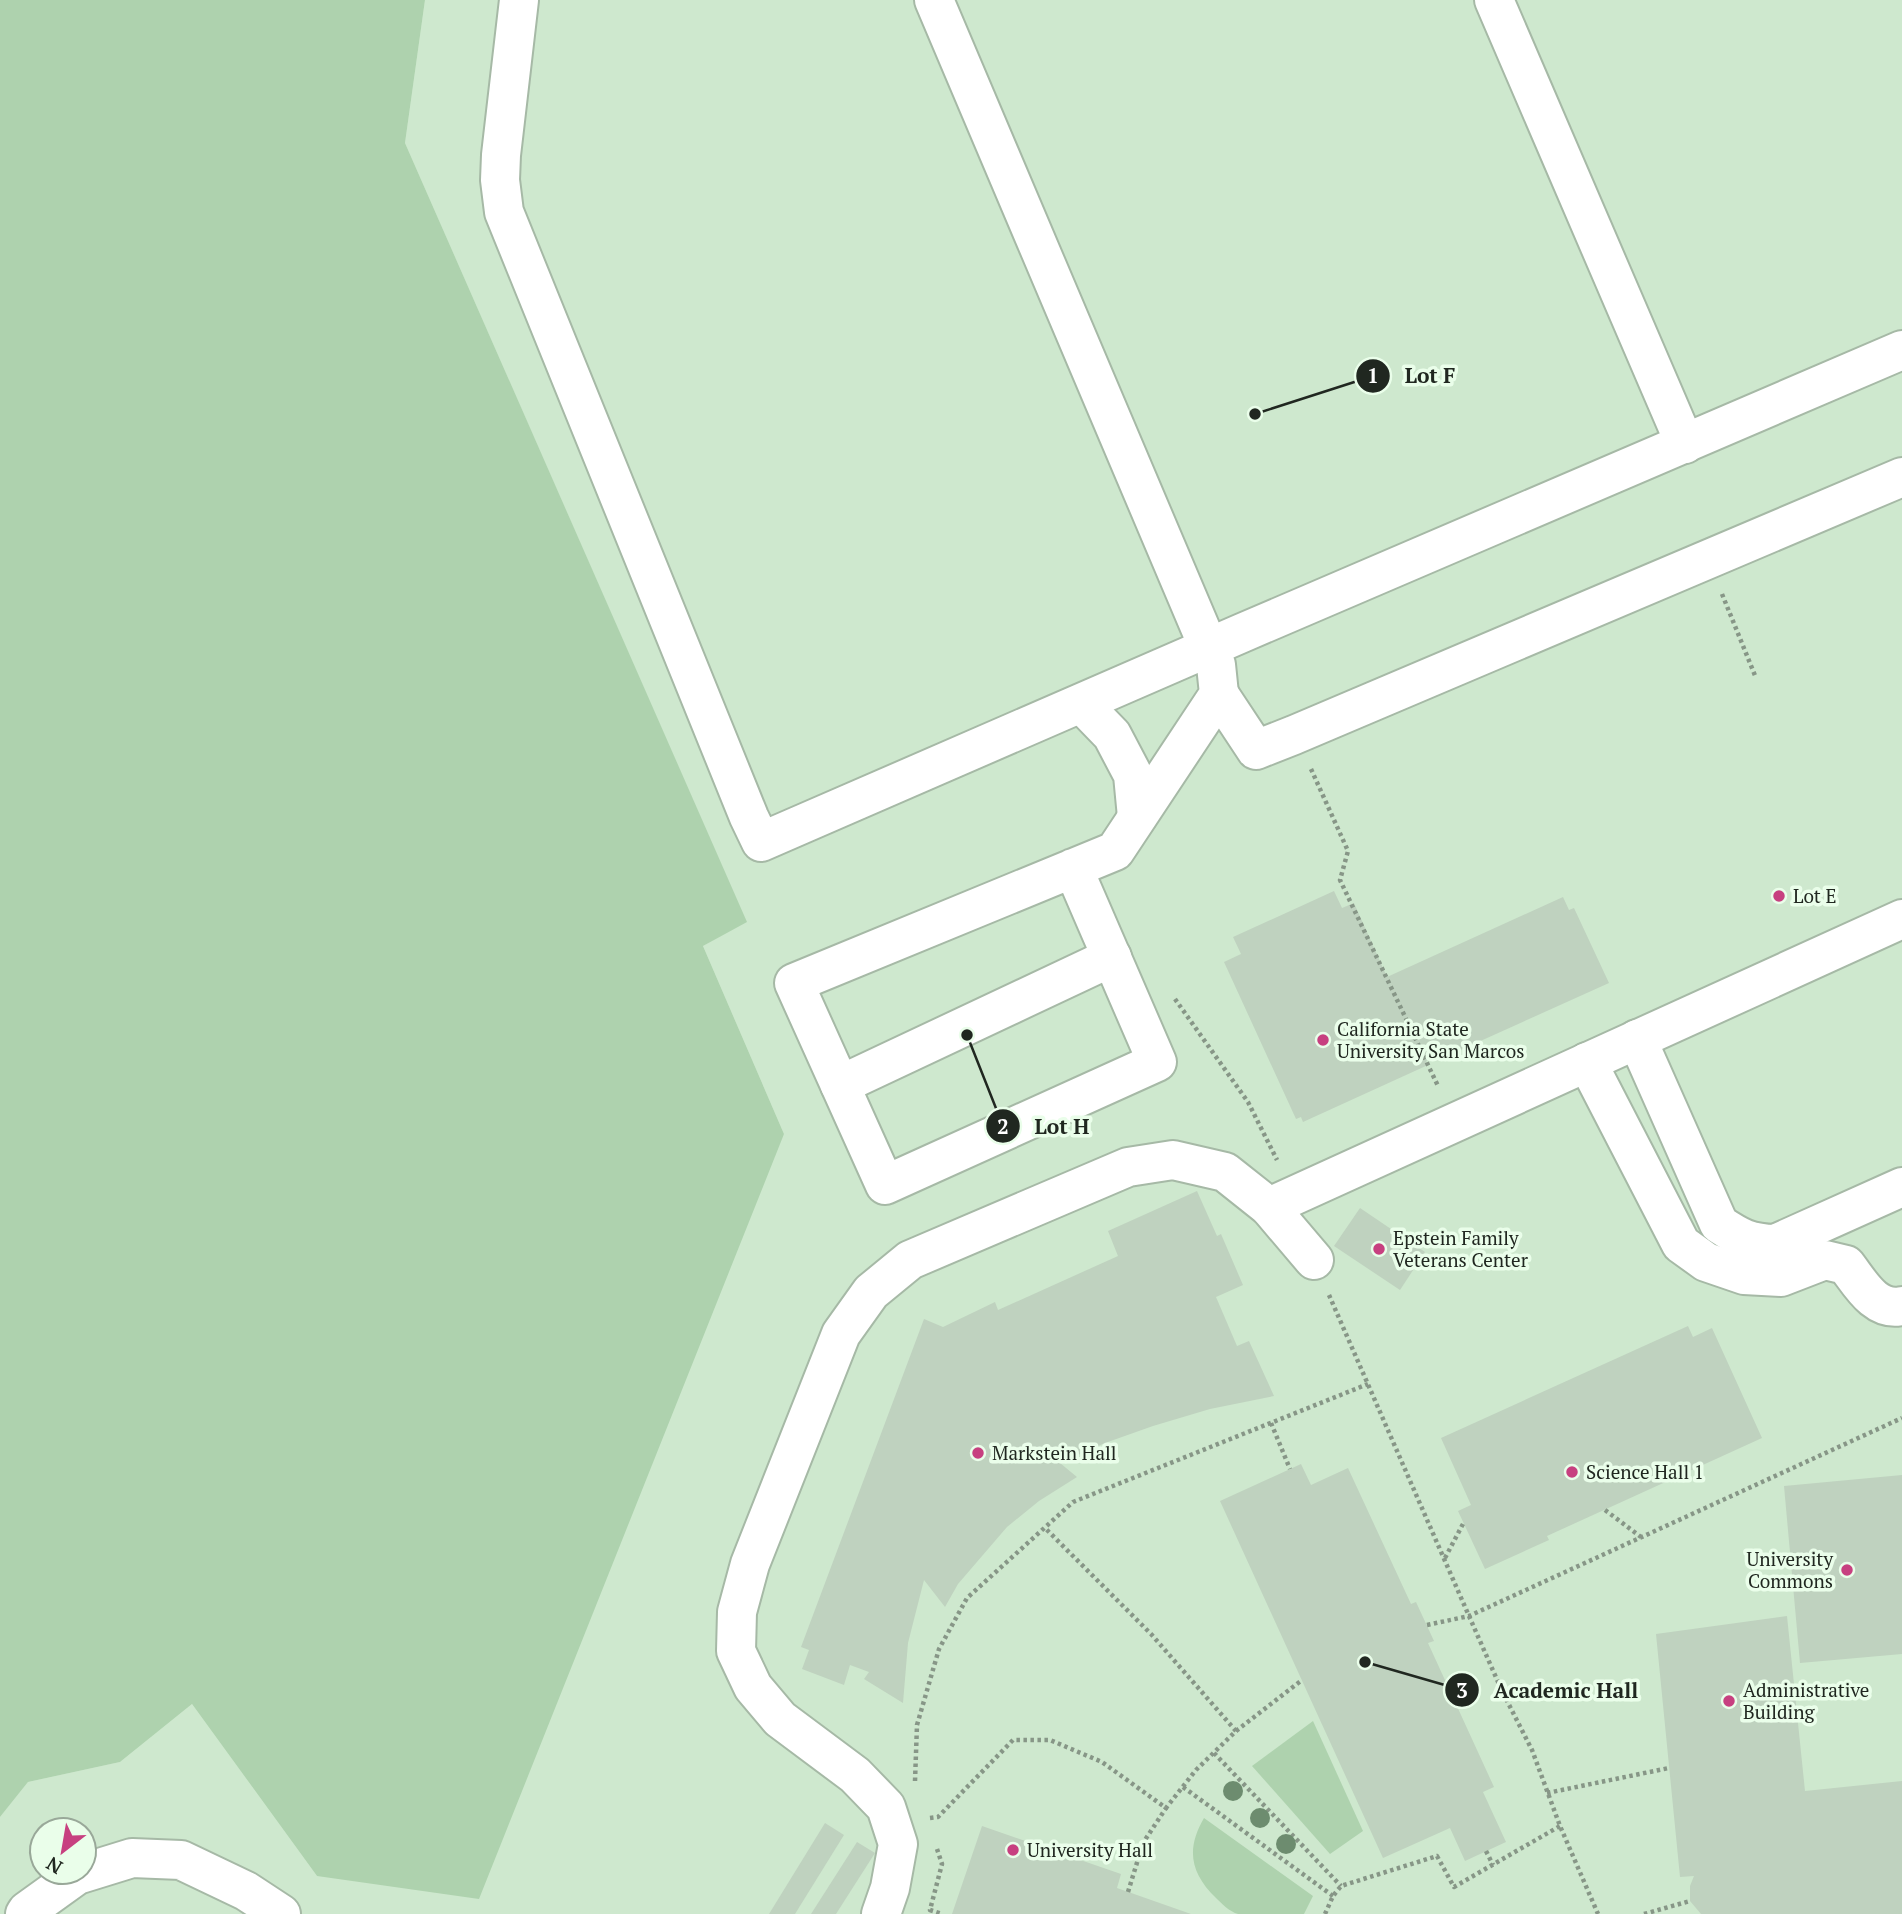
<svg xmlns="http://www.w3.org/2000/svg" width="1902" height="1914" font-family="'PT Serif',serif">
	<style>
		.built { fill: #cee8ce; fill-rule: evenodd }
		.green { fill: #aed2ae }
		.building { fill: #bfd2bf }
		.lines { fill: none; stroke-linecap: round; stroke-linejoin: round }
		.minor-casing { stroke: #a6b9a6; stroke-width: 42 }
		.path { stroke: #879687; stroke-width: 4.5; stroke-dasharray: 3.5 3.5; stroke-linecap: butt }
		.minor { stroke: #fff; stroke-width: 38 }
		.tree { fill: #6d8c6f }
		.poi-dot { fill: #c74080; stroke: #eafeea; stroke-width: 2.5 }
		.labels { text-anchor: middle; stroke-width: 7; stroke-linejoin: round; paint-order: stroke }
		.poi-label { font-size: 19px; fill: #202720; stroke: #eafeea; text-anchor: start }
		.leader { fill: none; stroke: #202720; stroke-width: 2.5 }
		.callout-dot { fill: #202720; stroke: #eafeea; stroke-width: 2.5 }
		.mark-label { font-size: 21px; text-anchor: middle; font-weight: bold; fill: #fff }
		.callout-label { font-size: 21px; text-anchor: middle; font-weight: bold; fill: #202720; stroke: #eafeea; stroke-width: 7; stroke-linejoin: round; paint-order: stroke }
	</style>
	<rect width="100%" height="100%" fill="#ddf1dc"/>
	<path class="built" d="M425 0H1902V1914H0V1817L28 1782 120 1762 192 1704 317 1876 784 1134 703 946 746 921 405 143ZM42 1830H84V1872H42Z"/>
	<g class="green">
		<path d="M0 0H425L405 143 747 922 703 946 784 1134 479 1899 317 1876 192 1704 120 1762 28 1782 0 1817Z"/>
		<path d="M1313 1721 1363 1831 1330 1854 1252 1766Z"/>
		<path d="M1204 1818 1313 1896 1304 1914C1288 1914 1271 1914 1254 1914 1249 1914 1242 1914 1238 1914 1230 1912 1221 1903 1216 1898 1190 1873 1186 1849 1204 1818Z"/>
	</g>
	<g class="building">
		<path d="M1334 891 1342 908 1354 903 1387 977 1563 897 1569 910 1574 908 1609 983 1436 1061 1434 1057 1426 1061 1428 1065 1303 1122 1301 1117 1296 1119 1224 962 1241 954 1233 937Z"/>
		<path d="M1197 1191 1217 1236 1221 1234 1243 1285 1216 1297 1237 1346 1249 1341 1274 1396 1210 1409 1153 1426 1105 1443 1060 1463 1077 1477 1039 1501 1007 1527 958 1584 945 1607 924 1580 908 1643 903 1703 864 1679 869 1672 850 1665 844 1685 802 1669 809 1650 801 1647 924 1319 943 1327 995 1302 998 1310 1118 1256 1108 1231Z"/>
		<path d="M1360 1208 1425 1252 1400 1290 1334 1246Z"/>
		<path d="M1688 1326 1693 1337 1712 1328 1762 1438 1547 1536 1549 1540 1485 1569 1458 1511 1471 1505 1441 1438Z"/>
		<path d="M1301 1464 1311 1485 1348 1468 1411 1604 1416 1602 1434 1641 1428 1643 1494 1787 1483 1792 1506 1842 1465 1861 1450 1828 1383 1858 1220 1501Z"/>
		<path d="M1902 1475V1654L1800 1663 1784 1486Z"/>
		<path d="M1787 1616 1805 1791 1902 1781V1914H1701L1690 1901V1886L1694 1876 1680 1877 1656 1634Z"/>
		<path d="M825 1823 844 1835 795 1914H769Z"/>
		<path d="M982 1826 1121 1874 1117 1888 1191 1914H952Z"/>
		<path d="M857 1842 875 1853 836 1914H811Z"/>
	</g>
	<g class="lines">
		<g class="minor-casing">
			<g id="minor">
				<path d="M519 0 501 155 500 180 504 212 749 817 761 842 1242 633 1902 350"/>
				<path d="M934 0 1216 665 1219 694 1115 851 794 983 885 1185 1157 1062 1073 868"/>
				<path d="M1494 0 1685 444"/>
				<path d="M1219 694 1256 750 1294 735 1902 477"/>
				<path d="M1082 704 1112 735 1133 775 1137 817"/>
				<path d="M1637 1039 1719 1224C1740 1238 1749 1243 1775 1244L1902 1187"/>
				<path d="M1587 1062 1681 1244 1706 1262 1744 1275 1781 1277 1825 1260 1846 1265C1860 1283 1875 1312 1902 1306"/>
				<path d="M840 1085 1112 957"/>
				<path d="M1269 1207 1902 919"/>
				<path d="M25 1914 27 1911 77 1875 132 1858 181 1860 246 1891 281 1914"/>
				<path d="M881 1914 890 1888 898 1844 886 1807 855 1775 780 1719 753 1687 736 1651 737 1612 750 1564 841 1334 871 1292 910 1260 1128 1167 1173 1160 1225 1172 1269 1207 1314 1260"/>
			</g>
		</g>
		<g class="path">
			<path d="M1722 594 1756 678"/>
			<path d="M1311 769 1348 851 1340 880 1438 1086"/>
			<path d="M1175 999 1248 1102 1277 1160"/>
			<path d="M1329 1295 1469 1616 1502 1691 1532 1750 1560 1826 1598 1914"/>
			<path d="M1271 1423 1290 1469"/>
			<path d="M1605 1510 1641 1537"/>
			<path d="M1445 1558 1464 1522"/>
			<path d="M1427 1625 1469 1616 1902 1418"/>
			<path d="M1236 1731 1302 1680"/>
			<path d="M1214 1753 1341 1886"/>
			<path d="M915 1781 917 1725 939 1649 967 1598 1073 1502 1368 1384"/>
			<path d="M1183 1787 1333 1896"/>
			<path d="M1547 1793 1669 1768"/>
			<path d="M930 1818 938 1817 1013 1740H1050L1102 1762 1166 1808 1196 1770 1236 1731 1151 1634 1045 1528"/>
			<path d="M937 1849 942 1864 930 1910 942 1914"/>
			<path d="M1486 1851 1493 1865"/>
			<path d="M1128 1892 1143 1843 1166 1808"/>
			<path d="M1325 1914 1333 1896 1341 1886 1437 1856 1454 1887 1560 1826"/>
			<path d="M1644 1914 1690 1901"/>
		</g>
		<use href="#minor" class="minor"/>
	</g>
	<g class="tree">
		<circle cx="1233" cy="1791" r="10"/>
		<circle cx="1260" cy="1818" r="10"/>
		<circle cx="1286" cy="1844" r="10"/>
	</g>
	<g class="poi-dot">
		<circle cx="1779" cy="896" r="7"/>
		<circle cx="1323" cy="1040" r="7"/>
		<circle cx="1379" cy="1249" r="7"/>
		<circle cx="978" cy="1453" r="7"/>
		<circle cx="1572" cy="1472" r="7"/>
		<circle cx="1847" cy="1570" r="7"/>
		<circle cx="1729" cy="1701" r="7"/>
		<circle cx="1013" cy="1850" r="7"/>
	</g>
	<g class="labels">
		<g class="poi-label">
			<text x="1793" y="903">Lot E</text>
			<text x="1337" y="1036">California State<tspan x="1337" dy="22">University San Marcos</tspan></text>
			<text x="1393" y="1245">Epstein Family<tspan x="1393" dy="22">Veterans Center</tspan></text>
			<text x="992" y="1460">Markstein Hall</text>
			<text x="1586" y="1479">Science Hall 1</text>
			<text x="1833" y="1566" text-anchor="end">University<tspan x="1833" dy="22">Commons</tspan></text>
			<text x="1743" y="1697">Administrative<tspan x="1743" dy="22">Building</tspan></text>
			<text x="1027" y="1857">University Hall</text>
		</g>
	</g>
	<path class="leader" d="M1255 414L1373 376M967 1035L1003 1126M1365 1662L1462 1690"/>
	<g class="callout-dot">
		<circle cx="1255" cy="414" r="7"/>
		<circle cx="967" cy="1035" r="7"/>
		<circle cx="1365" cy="1662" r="7"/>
		<circle cx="1373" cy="376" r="18"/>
		<circle cx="1003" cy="1126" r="18"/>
		<circle cx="1462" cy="1690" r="18"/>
	</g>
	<g class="mark-label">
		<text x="1373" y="383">1</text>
		<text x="1003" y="1134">2</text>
		<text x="1462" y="1698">3</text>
	</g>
	<g class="callout-label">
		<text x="1430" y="383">Lot F</text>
		<text x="1062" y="1134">Lot H</text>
		<text x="1566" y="1698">Academic Hall</text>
	</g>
	<g transform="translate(63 1851) rotate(211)"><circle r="33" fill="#eafeea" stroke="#99a899" stroke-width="2"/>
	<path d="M0-5L12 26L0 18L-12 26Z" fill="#c74080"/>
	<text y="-10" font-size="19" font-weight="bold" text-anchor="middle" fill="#202720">N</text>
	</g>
</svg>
